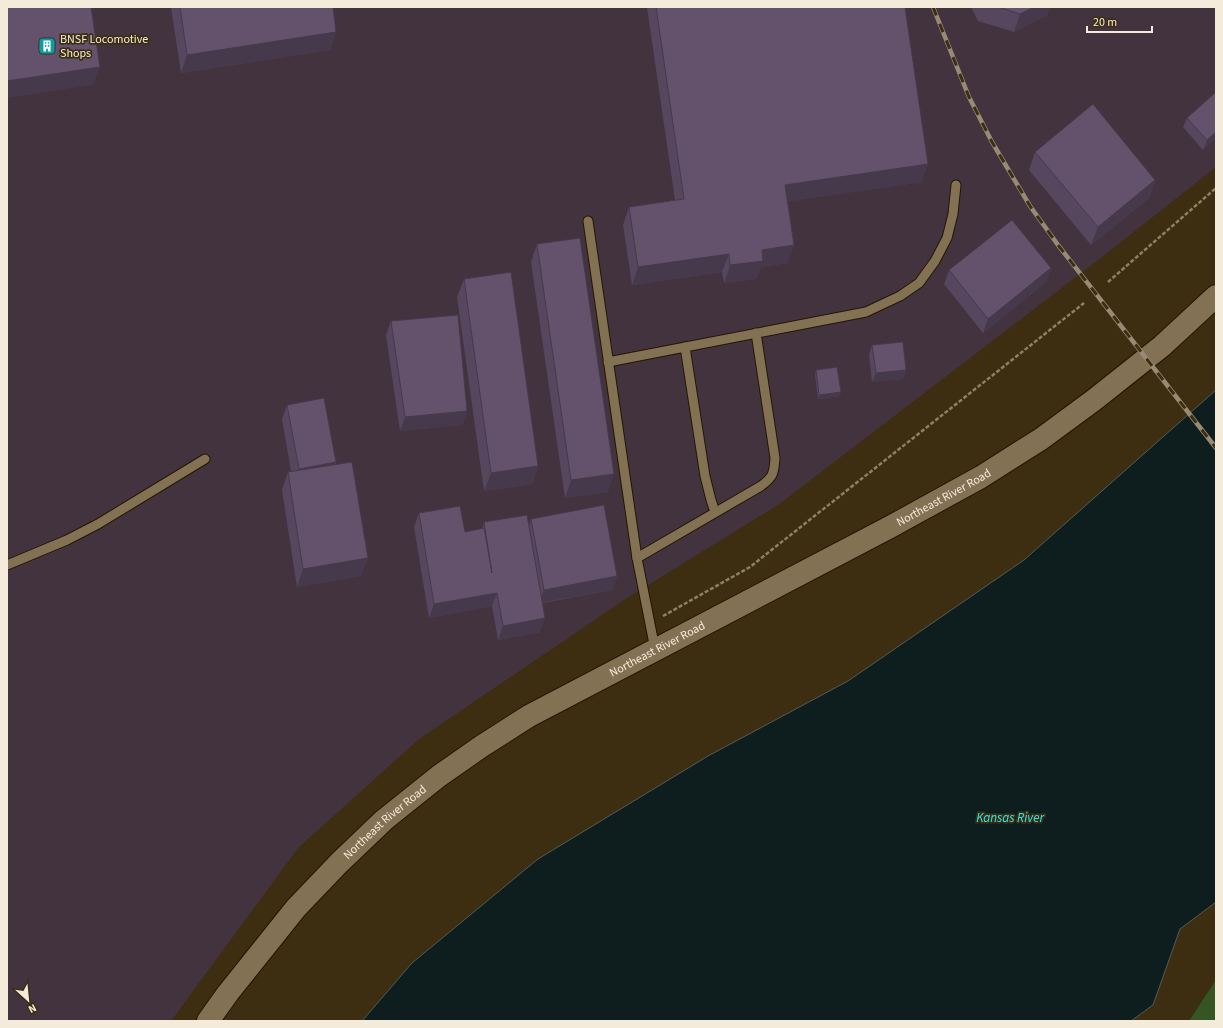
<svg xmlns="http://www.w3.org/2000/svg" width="1223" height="1028" font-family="'Source Sans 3',sans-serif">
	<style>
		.industrial { fill: #43333f }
		.green { fill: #355624 }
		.water { fill: #0e1e1e; stroke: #535c57 }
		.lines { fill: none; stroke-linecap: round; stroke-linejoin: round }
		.service-casing { stroke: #241600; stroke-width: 11 }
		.tertiary-casing { stroke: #241600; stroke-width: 24 }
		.path { stroke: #8d806a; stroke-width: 2.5; stroke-dasharray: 4 2; stroke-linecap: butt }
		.service { stroke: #827153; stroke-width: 9 }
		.tertiary { stroke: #827153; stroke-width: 22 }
		.rail-casing { stroke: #978b75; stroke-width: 4.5 }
		.rail { stroke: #3d2e12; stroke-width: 3; stroke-dasharray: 9; stroke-linecap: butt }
		.wall { fill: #56475e }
		.shaded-wall { fill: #46394c }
		.building { fill: #64526d; stroke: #46394c }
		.labels { text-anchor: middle; stroke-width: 3.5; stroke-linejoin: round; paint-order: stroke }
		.poi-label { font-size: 12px; fill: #f5ebdb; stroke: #3d2e12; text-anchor: start }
		.street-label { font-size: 12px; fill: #f5ebdb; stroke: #3d2e12 }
		.water-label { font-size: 13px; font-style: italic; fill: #2ae7ee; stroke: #3d2e12 }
	</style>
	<rect width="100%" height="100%" fill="#3d2e12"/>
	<path class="industrial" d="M7 7H1216V167L1102 257 778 505 627 598 419 739 298 848 171 1021H7Z"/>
	<path class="green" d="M1216 980V1021H1189Z"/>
	<path class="water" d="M1216 390V902L1180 929 1153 1005 1131 1021H362L412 963 538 859 708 756 848 681 1024 560Z"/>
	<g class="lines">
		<g class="service-casing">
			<g id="service">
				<path d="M588 221 637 558 655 649"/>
				<path d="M685 347 705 476 711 500 715 512"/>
				<path d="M608 362 866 312 900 296 919 283 935 261 947 238 953 214 956 185"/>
				<path d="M637 558 761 486C773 477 774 474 775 458L756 333"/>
				<path d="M7 565 67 540 98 524 205 459"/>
			</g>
		</g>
		<g class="tertiary-casing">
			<g id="tertiary">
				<path id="s1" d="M208 1021 228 993 296 908 339 863 384 820 439 776 482 746 529 716 890 527 981 477 1041 439 1094 400 1162 346 1216 296"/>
			</g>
		</g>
		<g class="path">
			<path d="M1108 282 1216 188"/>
			<path d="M663 616 750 567 1084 303"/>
		</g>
		<use href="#service" class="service"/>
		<use href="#tertiary" class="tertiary"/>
		<g class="rail-casing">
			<path id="rail" d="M933 7 969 97 992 142 1030 206 1058 245 1216 448"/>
		</g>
		<use href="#rail" class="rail"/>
	</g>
	<g class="wall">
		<path d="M171 7H333L336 32 330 50 181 73Z"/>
		<path d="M647 7H905L922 182 788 201 794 245 787 263 761 267 756 279 724 283 722 272 632 285 623 225 629 207 675 200Z"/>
		<path d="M971 7H1050L1047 15 1014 32 978 21Z"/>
		<path d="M1216 92V138L1203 150 1183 127 1187 118Z"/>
		<path d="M1035 152 1155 180 1149 198 1091 245 1029 170Z"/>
		<path d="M537 244 608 492 565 498 531 262Z"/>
		<path d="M1051 268 1046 282 983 333 944 284 949 270Z"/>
		<path d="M464 279 538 466 532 484 484 491 457 297Z"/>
		<path d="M391 321 467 411 462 425 400 431 386 335Z"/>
		<path d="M872 345 906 370 903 379 872 382 869 355Z"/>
		<path d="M816 370 841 392 839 396 818 399 815 375Z"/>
		<path d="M287 405 336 462V464L361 576 297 587 282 490 288 472 291 471 282 419Z"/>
		<path d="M419 513 465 532 482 529 484 522 529 525 531 519 617 576 612 590 543 603 540 632 498 640 492 606 429 618 414 527Z"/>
	</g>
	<g class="shaded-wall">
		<path d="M1034 7H1050L1047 15 1014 32 1020 14Z"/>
		<path d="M336 32 330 50 181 73 187 55Z"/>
		<path d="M100 67 93 85 7 98V81Z"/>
		<path d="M1216 132V138L1203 150 1207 140Z"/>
		<path d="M928 164 922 182 779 203 785 185Z"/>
		<path d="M1155 180 1149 198 1091 245 1098 227Z"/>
		<path d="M794 245 787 263 761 267 756 279 724 283 730 265 762 250Z"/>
		<path d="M729 254 722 272 632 285 638 267Z"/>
		<path d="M1051 268 1046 282 983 333 988 319Z"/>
		<path d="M906 370 903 379 872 382 876 373Z"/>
		<path d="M841 392 839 396 818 399 819 395Z"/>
		<path d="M467 411 462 425 400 431 405 417Z"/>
		<path d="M336 462 331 476 294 483 299 469Z"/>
		<path d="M538 466 532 484 484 491 491 473Z"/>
		<path d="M614 474 608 492 565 498 571 480Z"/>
		<path d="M368 558 361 576 297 587 303 569Z"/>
		<path d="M617 576 612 590 539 603 544 590Z"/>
		<path d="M497 593 492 606 429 618 434 604Z"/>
		<path d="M545 618 540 632 498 640 503 626Z"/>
	</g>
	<g class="building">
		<path d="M7 7H91L100 67 7 81Z"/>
		<path d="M180 7H333L336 32 187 55Z"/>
		<path d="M656 7H905L928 164 785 185 794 245 762 250 763 261 730 265 729 254 638 267 629 207 684 199Z"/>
		<path d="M998 7H1034L1020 14Z"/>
		<path d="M1216 92V132L1207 140 1187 118Z"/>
		<path d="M1093 104 1155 180 1098 227 1035 152Z"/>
		<path d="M1012 220 1051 268 988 319 949 270Z"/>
		<path d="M580 238 614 474 571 480 537 244Z"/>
		<path d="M511 272 538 466 491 473 464 279Z"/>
		<path d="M458 315 467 411 405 417 391 321Z"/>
		<path d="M903 342 906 370 876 373 872 345Z"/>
		<path d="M837 367 841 392 819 395 816 370Z"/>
		<path d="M324 398 336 462 299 469 287 405Z"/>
		<path d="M352 462 368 558 303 569 288 472Z"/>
		<path d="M604 505 617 576 544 590 531 519Z"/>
		<path d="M460 506 465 532 484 528 492 573 484 522 527 515 545 618 503 626 497 593 434 604 419 513Z"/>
	</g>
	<defs>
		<g id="building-square" transform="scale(0.9)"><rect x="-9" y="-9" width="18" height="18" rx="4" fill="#0f9aa8" stroke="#3d2e12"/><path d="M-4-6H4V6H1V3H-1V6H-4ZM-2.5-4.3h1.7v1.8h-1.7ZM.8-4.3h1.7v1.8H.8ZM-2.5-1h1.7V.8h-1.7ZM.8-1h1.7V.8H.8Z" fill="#fff"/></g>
	</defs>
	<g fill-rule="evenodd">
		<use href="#building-square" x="47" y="46"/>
	</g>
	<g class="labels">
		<g class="poi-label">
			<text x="60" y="43">BNSF Locomotive<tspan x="60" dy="14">Shops</tspan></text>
		</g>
		<g class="street-label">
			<text dy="4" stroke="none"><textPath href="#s1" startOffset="915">Northeast River Road</textPath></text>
			<text dy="4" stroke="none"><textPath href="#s1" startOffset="591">Northeast River Road</textPath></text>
			<text dy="4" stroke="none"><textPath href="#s1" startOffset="267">Northeast River Road</textPath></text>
		</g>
		<g class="water-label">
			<text x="1010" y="822">Kansas River</text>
		</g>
	</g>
	<rect width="1223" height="1028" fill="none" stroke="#f5ebdb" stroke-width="16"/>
	<g transform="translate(28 1000) rotate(153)" stroke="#3d2e12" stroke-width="3" paint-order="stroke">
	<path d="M0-3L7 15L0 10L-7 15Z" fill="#f5ebdb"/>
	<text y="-6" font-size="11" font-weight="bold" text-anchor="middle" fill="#f5ebdb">N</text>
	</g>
	<path d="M1087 26v6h65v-6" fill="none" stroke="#f5ebdb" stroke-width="2"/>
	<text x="1093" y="26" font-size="12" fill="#f5ebdb" stroke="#3d2e12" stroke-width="3" paint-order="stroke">20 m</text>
</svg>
